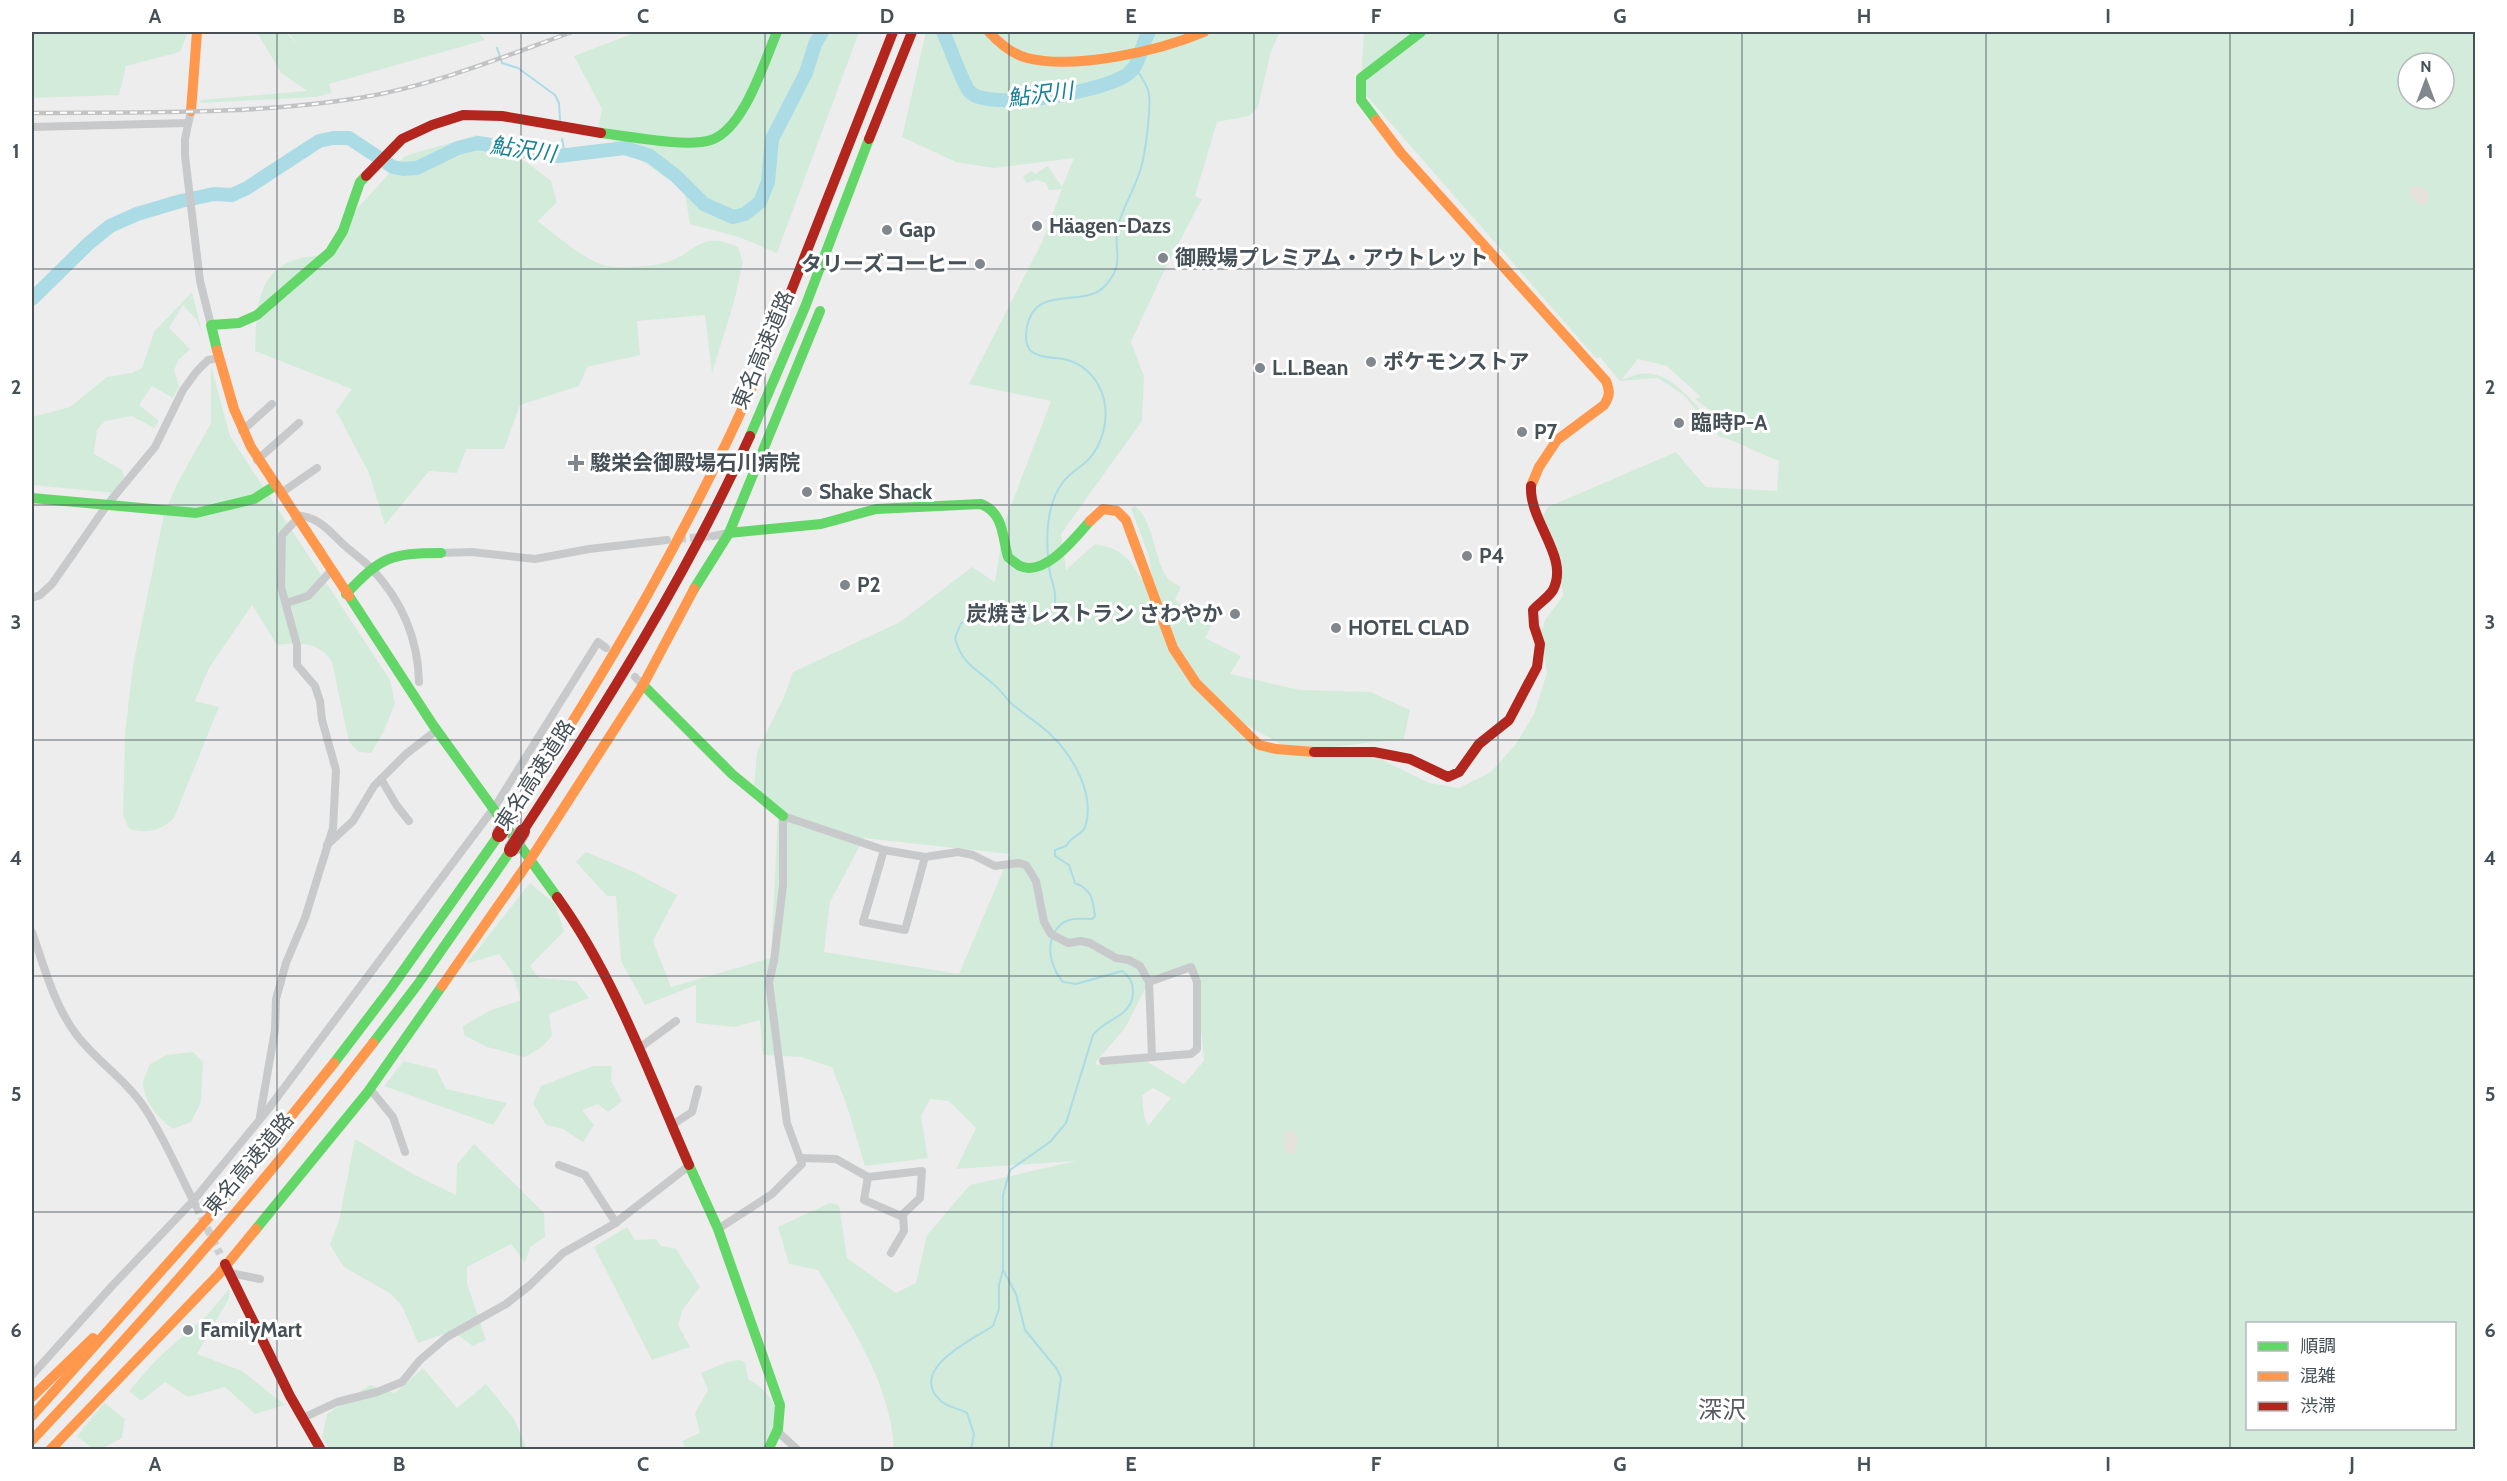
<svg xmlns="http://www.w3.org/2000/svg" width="2507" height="1481" font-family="Cabin,'Noto Sans JP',sans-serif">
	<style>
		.green { fill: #d3ebdb; fill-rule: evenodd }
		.sand { fill: #e5e2dc }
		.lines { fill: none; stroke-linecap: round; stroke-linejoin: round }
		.stream { stroke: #abdce5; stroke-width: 2 }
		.river { stroke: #abdce5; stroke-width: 14 }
		.street-tunnel { stroke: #cccecf; stroke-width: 8; stroke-dasharray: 8 4; stroke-linecap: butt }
		.street { stroke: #c7c9cb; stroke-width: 8 }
		.fast { stroke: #63d668; stroke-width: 10 }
		.slow { stroke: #ff974d; stroke-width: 10 }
		.jam { stroke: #b3261e; stroke-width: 10 }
		.rail-casing { stroke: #c2c3c5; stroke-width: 4.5 }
		.rail { stroke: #fff; stroke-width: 2; stroke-dasharray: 7; stroke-linecap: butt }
		.jam-bridge-casing { stroke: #b3b7bc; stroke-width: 16; stroke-linecap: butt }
		.jam-bridge { stroke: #b3261e; stroke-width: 14 }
		.grid { fill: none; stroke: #465057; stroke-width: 1.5; stroke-opacity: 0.55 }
		.poi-dot { fill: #81878c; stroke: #fff; stroke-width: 2 }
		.labels { text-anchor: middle; stroke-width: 6; stroke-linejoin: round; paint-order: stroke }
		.poi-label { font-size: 21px; font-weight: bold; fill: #465057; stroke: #fff; text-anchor: start }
		.street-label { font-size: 21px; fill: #465057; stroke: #fff }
		.water-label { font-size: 22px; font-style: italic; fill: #198198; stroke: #fff }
		.quarter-label { font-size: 24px; fill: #595d60; stroke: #fff }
		.neatline { fill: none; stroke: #465057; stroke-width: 2 }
		.grid-label { font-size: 20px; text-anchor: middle; font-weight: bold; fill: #465057 }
	</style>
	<rect width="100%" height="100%" fill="#eeeded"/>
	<g class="green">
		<path d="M32 32C47 32 61 32 74 32H188L180 52 126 66 119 95 32 98Z"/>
		<path d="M249 32H285L300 46 287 32H478L485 40 329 84 332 93 316 97 200 103 201 100 307 91 281 73 258 34Z"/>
		<path d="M637 32H859L777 253 739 237 690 224 683 182 668 179 603 134 599 124 602 109 574 56Z"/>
		<path d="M926 32H1280L1271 51 1258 107 1249 116 1217 122 1195 196 1202 199 1164 271 1131 342 1144 376 1142 421 1061 534 1066 570 1095 544C1122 549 1128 556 1142 580L1152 576 1149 557 1131 508 1135 506C1154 522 1154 557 1166 576 1169 581 1177 584 1181 587L1175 600 1212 624 1205 638 1241 656 1230 674 1300 690 1371 692 1410 710 1404 739 1313 749H1360L1429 783 1459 788 1491 772 1516 744 1534 714 1547 673 1541 634 1545 620 1563 596 1560 563 1540 521 1548 507 1676 452 1706 487 1777 491 1779 461C1758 453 1739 442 1718 436L1715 427 1703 419 1685 396 1658 378 1620 381 1600 357 1596 358 1366 95 1361 78 1364 32H2475V1449H894C890 1382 851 1326 818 1270L789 1264 778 1227 830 1203 839 1205 847 1258 896 1293 916 1283 927 1235 970 1185 1076 1161 956 1169 976 1128 949 1101 930 1099 921 1116 928 1158 865 1166 847 1106 832 1067 801 1057 763 1055 760 1020 735 1027 696 1023V985L645 1005 621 961 616 896H607L576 862 586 852 632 871 677 895 653 941 671 987 771 958 778 813 754 785 757 752 783 699 793 672 900 622 972 567 995 582 1004 524 1051 401 969 384 1042 242 1062 189 1049 190 1046 183 1037 180 1026 183 1023 176 1032 171 1035 174 1048 166 1062 187 1074 158 994 168 956 162 902 137ZM2408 63H2444V99H2408ZM1638 359 1667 366 1701 397 1695 399 1711 411 1714 423C1693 405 1672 369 1640 374 1634 375 1627 378 1621 380ZM1209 705H1210L1293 751 1275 752ZM864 838 1010 854 959 974 824 952 830 902ZM1195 966 1204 1061 1184 1084 1146 1061 1096 1065V1062L1125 1028 1149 982 1187 967ZM1153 1088 1171 1098 1148 1126 1144 1116 1142 1095ZM2248 1324H2454V1428H2248Z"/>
		<path d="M477 135 529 164 551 181 557 202 538 221C554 234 584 259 603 265 617 269 653 267 667 262 699 252 698 230 738 247L743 262 734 302 712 373 705 315 637 321 640 355 587 367 579 386 520 405 504 449H466L457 473 429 471 385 525 369 473 336 411 352 389 255 351C257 316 254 273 295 260 305 256 317 256 327 255L354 212 405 156Z"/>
		<path d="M192 292 202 333 197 320 183 305 169 328 190 349 179 359 174 370 179 386 173 398 152 386 139 405 159 421 154 428 132 416 105 421 97 430 94 454 122 470 125 479 116 493 32 485V417L70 407 107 377 132 373 142 368 154 332Z"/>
		<path d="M211 366 230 436 390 680 395 703 383 733 371 753 359 752 349 742 332 662C319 641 298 643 277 645L252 605 209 668 195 701 219 707 174 818C159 832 148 833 129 829L123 815 125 733 133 666 164 514 177 484 211 423Z"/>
		<path d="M530 883 555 904 564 931 530 966 539 978 576 981 589 998 549 1014 552 1036 542 1047 525 1057 487 1047 464 1035 463 1026 489 1011 521 1000 512 972 499 954 466 964Z"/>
		<path d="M193 1052 203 1062 201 1102 191 1122 173 1129C160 1120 143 1101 143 1083 144 1078 148 1069 150 1064L167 1055Z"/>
		<path d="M404 1061 436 1069 446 1089 507 1103 493 1125 384 1086Z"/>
		<path d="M593 1066H612L611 1081 622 1101 608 1112 598 1104 582 1110 594 1125 583 1142 563 1129 546 1125 533 1103 541 1086Z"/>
		<path d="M355 1139 413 1174 456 1195 457 1164 474 1144 544 1213 545 1237 530 1247 525 1263 511 1244 467 1267V1283L486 1340 473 1346 452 1331 418 1343 402 1306 391 1294 344 1267 330 1245 339 1220Z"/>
		<path d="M627 1227 635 1240 656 1239 661 1246 676 1249 700 1287 683 1309 678 1325 690 1347 652 1360 594 1247Z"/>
		<path d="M229 1289V1298L197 1354 242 1371 285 1405 255 1414 225 1387 188 1397 165 1382 141 1401 129 1391 157 1359 207 1315Z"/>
		<path d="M739 1360 745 1362 748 1379C765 1388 780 1405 776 1426 775 1434 770 1442 767 1450L686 1449 682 1441 700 1433 695 1413 708 1390 701 1373 727 1362Z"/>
		<path d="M423 1368 457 1408 486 1384 514 1419 527 1449H329L322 1437 327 1414 370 1385 395 1393Z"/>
		<path d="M104 1403 125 1419 122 1438 101 1449H93L77 1436Z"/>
	</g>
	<g class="sand">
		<path d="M2410 186 2421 187 2429 194 2427 204 2419 205 2410 197Z"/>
		<path d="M1289 1130 1296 1133 1298 1138 1295 1154 1286 1153 1284 1148 1285 1133Z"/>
	</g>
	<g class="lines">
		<g class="stream">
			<path d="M497 48 502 63 518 68 555 95 559 103 560 120"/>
			<path d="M562 139 565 155"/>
			<path d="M1048 556C1046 531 1047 503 1063 482 1069 474 1079 468 1087 461 1104 444 1110 416 1102 393 1096 376 1081 362 1063 359 1041 356 1021 358 1027 327 1035 283 1084 309 1105 286 1127 262 1112 250 1118 226 1123 207 1134 190 1140 171 1145 157 1151 109 1149 94 1147 83 1140 75 1134 66"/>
			<path d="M1049 565C1049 577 1057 589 1055 602 1052 630 1010 614 993 613 982 613 971 618 961 623L955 638C962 664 974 667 992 683 999 688 1004 696 1011 703 1024 715 1041 724 1053 737 1074 758 1094 794 1086 824 1084 835 1072 835 1066 846L1055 850V856L1069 865 1075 883C1092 890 1093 899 1095 916L1092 919C1075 918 1063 917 1054 933"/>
			<path d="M1003 1270 1016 1294 1025 1330 1057 1369 1061 1378 1051 1450"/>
			<path d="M971 1450 974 1434 967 1413C959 1408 949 1408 941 1401 906 1370 973 1339 993 1326L999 1309V1285L1003 1270V1195L1010 1170 1050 1142 1066 1123 1093 1035C1106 1017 1133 1018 1133 991 1133 982 1130 976 1122 971L1076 984 1063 982C1053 970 1047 953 1052 938"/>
		</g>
		<g class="river">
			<path d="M943 32C949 44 962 82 969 91 987 113 1109 91 1129 73 1141 63 1141 44 1149 32"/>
			<path d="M32 299 88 244 110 226 137 214 181 201 214 194 232 195 247 188 319 141 333 138H349L393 167 403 169 417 168 458 148 478 143 558 156 625 148 650 156 676 176 704 204 733 217 745 214 760 202 768 182 772 139 806 73 815 44 822 32"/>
		</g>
		<g class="street-tunnel">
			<path d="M678 539 713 536"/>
			<path d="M196 1206 220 1254"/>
		</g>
		<g class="street">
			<path d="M191 111 185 139V156L200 281 211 325"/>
			<path d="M32 127 188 123"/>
			<path d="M242 431 272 404"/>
			<path d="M257 460 299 423"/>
			<path d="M281 493 317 468"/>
			<path d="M294 515C318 516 327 529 344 545 353 553 363 560 372 569 402 601 418 638 419 682"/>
			<path d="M713 536 729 533"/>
			<path d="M441 553 472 552 535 559 589 549 667 540"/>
			<path d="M32 598 40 595 52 584 107 505 155 447 183 390 197 371 208 360 219 358"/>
			<path d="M286 603 308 596 331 571"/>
			<path d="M635 677 643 685"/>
			<path d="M381 779 397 806 409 821"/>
			<path d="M327 845 353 821 374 786 406 754 437 730"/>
			<path d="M884 850 863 922 905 930 925 857"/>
			<path d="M32 932C44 966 54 1005 76 1034 95 1060 123 1077 142 1104 164 1136 178 1172 196 1206"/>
			<path d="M638 1049 676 1021"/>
			<path d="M1103 1061 1191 1054 1197 1049V982L1191 967 1149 982"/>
			<path d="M370 1089 393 1117 405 1152"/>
			<path d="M260 1116 275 1030 276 999 286 963 305 918 333 828 336 770 322 720 320 701 315 686 297 665V645L281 587 282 535 297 519"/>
			<path d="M672 1125 692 1112 698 1089"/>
			<path d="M800 1158 836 1159 868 1177 864 1200 901 1216 920 1198 922 1171 868 1177"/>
			<path d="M559 1165 585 1175 616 1223"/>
			<path d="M718 1229 772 1194 802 1164 787 1123 769 982 774 961 783 885V816L884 850 925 857 958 852 973 855 995 866 1019 863 1026 865 1036 881 1044 922 1051 934 1068 943 1081 941 1090 943 1116 958 1129 960 1140 966 1149 982 1152 1056"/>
			<path d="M891 1253 904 1231 903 1214"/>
			<path d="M230 1273 260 1279"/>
			<path d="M32 1375 112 1286 193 1201 266 1112 494 808 598 642 606 648"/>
			<path d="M303 1418 337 1402 377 1392 402 1382 420 1360 447 1337 506 1304 530 1285 563 1253 614 1224 690 1165"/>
			<path d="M779 1433 798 1450"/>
		</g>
		<g class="fast">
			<path d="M1376 120 1361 100V78L1421 32"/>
			<path d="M601 133C628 136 687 148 711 140 744 129 764 62 777 32"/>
			<path d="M217 350 211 325 239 323 257 315 330 252 343 231 360 182 366 176"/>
			<path d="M750 436 805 307 869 139"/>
			<path d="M32 498 196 513 254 499 276 485"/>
			<path d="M729 533 821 524 876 509 981 504C1004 513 1002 536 1008 557 1012 560 1016 564 1020 566 1045 577 1075 538 1090 521"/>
			<path d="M694 589 729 533 820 311"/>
			<path d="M346 594C381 557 390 553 441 553"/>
			<path d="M349 596 433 725 557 897"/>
			<path d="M643 685 732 774 783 816"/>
			<path d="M373 1043 418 984 511 850"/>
			<path d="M334 1063 391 988 499 835"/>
			<path d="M689 1165 718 1229 780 1405 778 1429 768 1450"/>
			<path d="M256 1229 367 1093 442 986"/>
		</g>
		<g class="slow">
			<path d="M989 32C999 43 1012 54 1027 58 1075 70 1159 51 1204 32"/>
			<path d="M191 111 197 32"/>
			<path d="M1376 120 1401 153 1606 381C1610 391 1610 396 1604 405L1557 440 1539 467 1531 486"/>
			<path d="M217 350 234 409 251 447 349 596"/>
			<path d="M1090 521 1103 509 1117 511 1126 520 1173 648 1196 683 1259 745 1276 749 1314 752"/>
			<path d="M512 816C608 670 695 521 764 360"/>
			<path d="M442 986 530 860 643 685 694 589"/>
			<path d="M32 1397 93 1338"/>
			<path d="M32 1416 218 1207 334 1063"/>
			<path d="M32 1440C152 1313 266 1181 373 1043"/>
			<path d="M50 1450 219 1274 256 1229"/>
		</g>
		<g class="jam">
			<path d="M869 139 912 32"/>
			<path d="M366 176 402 139 432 125 463 115 502 116 601 133"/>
			<path d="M764 360 893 32"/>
			<path d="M1314 752H1374L1410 759 1448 777 1459 772 1479 744 1509 720 1537 667 1540 644 1534 626 1533 610C1539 603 1548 598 1553 590 1570 557 1529 522 1531 486"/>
			<path d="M523 831C606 704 687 575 750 436"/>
			<path d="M557 897C615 977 649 1074 689 1165"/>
			<path d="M225 1264 290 1396 321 1450"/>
		</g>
		<g class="rail-casing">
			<path id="rail" d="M32 113C141 112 251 115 359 98 432 86 503 57 572 32"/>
		</g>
		<use href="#rail" class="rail"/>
		<g class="jam-bridge-casing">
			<g id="jam-bridge">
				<path d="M499 835 512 816"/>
				<path d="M511 850 523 831"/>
			</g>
		</g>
		<use href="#jam-bridge" class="jam-bridge"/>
	</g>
	<path class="grid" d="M277 32V1450M521 32V1450M765 32V1450M1009 32V1450M1254 32V1450M1498 32V1450M1742 32V1450M1986 32V1450M2230 32V1450M32 269H2476M32 505H2476M32 740H2476M32 976H2476M32 1212H2476"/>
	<g class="poi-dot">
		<circle cx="1037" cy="226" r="6"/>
		<circle cx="887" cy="230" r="6"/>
		<circle cx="1163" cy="258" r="6"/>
		<circle cx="980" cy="264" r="6"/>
		<circle cx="1371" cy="362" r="6"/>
		<circle cx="1260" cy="368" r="6"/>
		<circle cx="1679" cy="423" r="6"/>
		<circle cx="1522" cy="432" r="6"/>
		<path d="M573 454h6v6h6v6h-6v6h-6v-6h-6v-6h6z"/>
		<circle cx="807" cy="492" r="6"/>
		<circle cx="1467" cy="556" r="6"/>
		<circle cx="845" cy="585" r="6"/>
		<circle cx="1235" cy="614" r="6"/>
		<circle cx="1336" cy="628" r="6"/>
		<circle cx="188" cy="1330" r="6"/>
	</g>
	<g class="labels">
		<g class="poi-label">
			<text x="1049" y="233">Häagen-Dazs</text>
			<text x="899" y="237">Gap</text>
			<text x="1175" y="265">御殿場プレミアム・アウトレット</text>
			<text x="968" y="271" text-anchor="end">タリーズコーヒー</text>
			<text x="1383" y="369">ポケモンストア</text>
			<text x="1272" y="375">L.L.Bean</text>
			<text x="1691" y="430">臨時P-A</text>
			<text x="1534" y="439">P7</text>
			<text x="590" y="470">駿栄会御殿場石川病院</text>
			<text x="819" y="499">Shake Shack</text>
			<text x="1479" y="563">P4</text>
			<text x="857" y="592">P2</text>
			<text x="1223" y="621" text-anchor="end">炭焼きレストラン さわやか</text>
			<text x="1348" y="635">HOTEL CLAD</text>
			<text x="200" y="1337">FamilyMart</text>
		</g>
		<g class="street-label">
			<text transform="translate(763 350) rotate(-67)" y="7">東名高速道路</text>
			<text transform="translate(535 775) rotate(-57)" y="7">東名高速道路</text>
			<text transform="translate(249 1164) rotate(-50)" y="7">東名高速道路</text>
		</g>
		<g class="water-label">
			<text transform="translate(1040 94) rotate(-7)" y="8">鮎沢川</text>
			<text transform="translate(523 149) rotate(8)" y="8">鮎沢川</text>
		</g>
		<g class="quarter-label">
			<text x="1722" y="1418">深沢</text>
		</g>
	</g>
	<rect width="2507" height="1481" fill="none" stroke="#ffffff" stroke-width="66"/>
	<rect x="2246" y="1322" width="210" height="108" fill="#ffffff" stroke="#b5b9bc" stroke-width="1.5"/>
	<rect x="2258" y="1342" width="30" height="9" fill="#63d668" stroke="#b5b9bc" stroke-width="1.5"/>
	<text x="2300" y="1352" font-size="18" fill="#465057">順調</text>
	<rect x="2258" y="1372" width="30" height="9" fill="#ff974d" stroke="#b5b9bc" stroke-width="1.5"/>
	<text x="2300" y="1382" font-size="18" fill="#465057">混雑</text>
	<rect x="2258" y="1402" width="30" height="9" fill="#b3261e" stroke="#b5b9bc" stroke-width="1.5"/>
	<text x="2300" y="1412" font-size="18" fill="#465057">渋滞</text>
	<g transform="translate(2426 81)"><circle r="28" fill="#ffffff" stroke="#b5b9bc" stroke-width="1.5"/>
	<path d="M0-4.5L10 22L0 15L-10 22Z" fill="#81878c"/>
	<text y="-9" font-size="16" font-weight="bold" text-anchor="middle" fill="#465057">N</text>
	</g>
	<rect x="33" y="33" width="2441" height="1415" class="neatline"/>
	<g class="grid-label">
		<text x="155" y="23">A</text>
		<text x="399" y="23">B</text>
		<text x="643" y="23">C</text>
		<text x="887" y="23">D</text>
		<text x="1131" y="23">E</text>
		<text x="1376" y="23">F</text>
		<text x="1620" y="23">G</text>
		<text x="1864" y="23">H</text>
		<text x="2108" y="23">I</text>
		<text x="2352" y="23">J</text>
		<text x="16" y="158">1</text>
		<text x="2490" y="158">1</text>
		<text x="16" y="394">2</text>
		<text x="2490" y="394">2</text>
		<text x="16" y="629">3</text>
		<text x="2490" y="629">3</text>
		<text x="16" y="865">4</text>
		<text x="2490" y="865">4</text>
		<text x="16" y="1101">5</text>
		<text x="2490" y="1101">5</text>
		<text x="16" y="1337">6</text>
		<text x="2490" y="1337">6</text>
		<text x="155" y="1471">A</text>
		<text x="399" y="1471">B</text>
		<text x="643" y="1471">C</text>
		<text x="887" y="1471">D</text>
		<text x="1131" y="1471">E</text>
		<text x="1376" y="1471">F</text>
		<text x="1620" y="1471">G</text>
		<text x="1864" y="1471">H</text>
		<text x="2108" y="1471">I</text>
		<text x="2352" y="1471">J</text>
	</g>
</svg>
